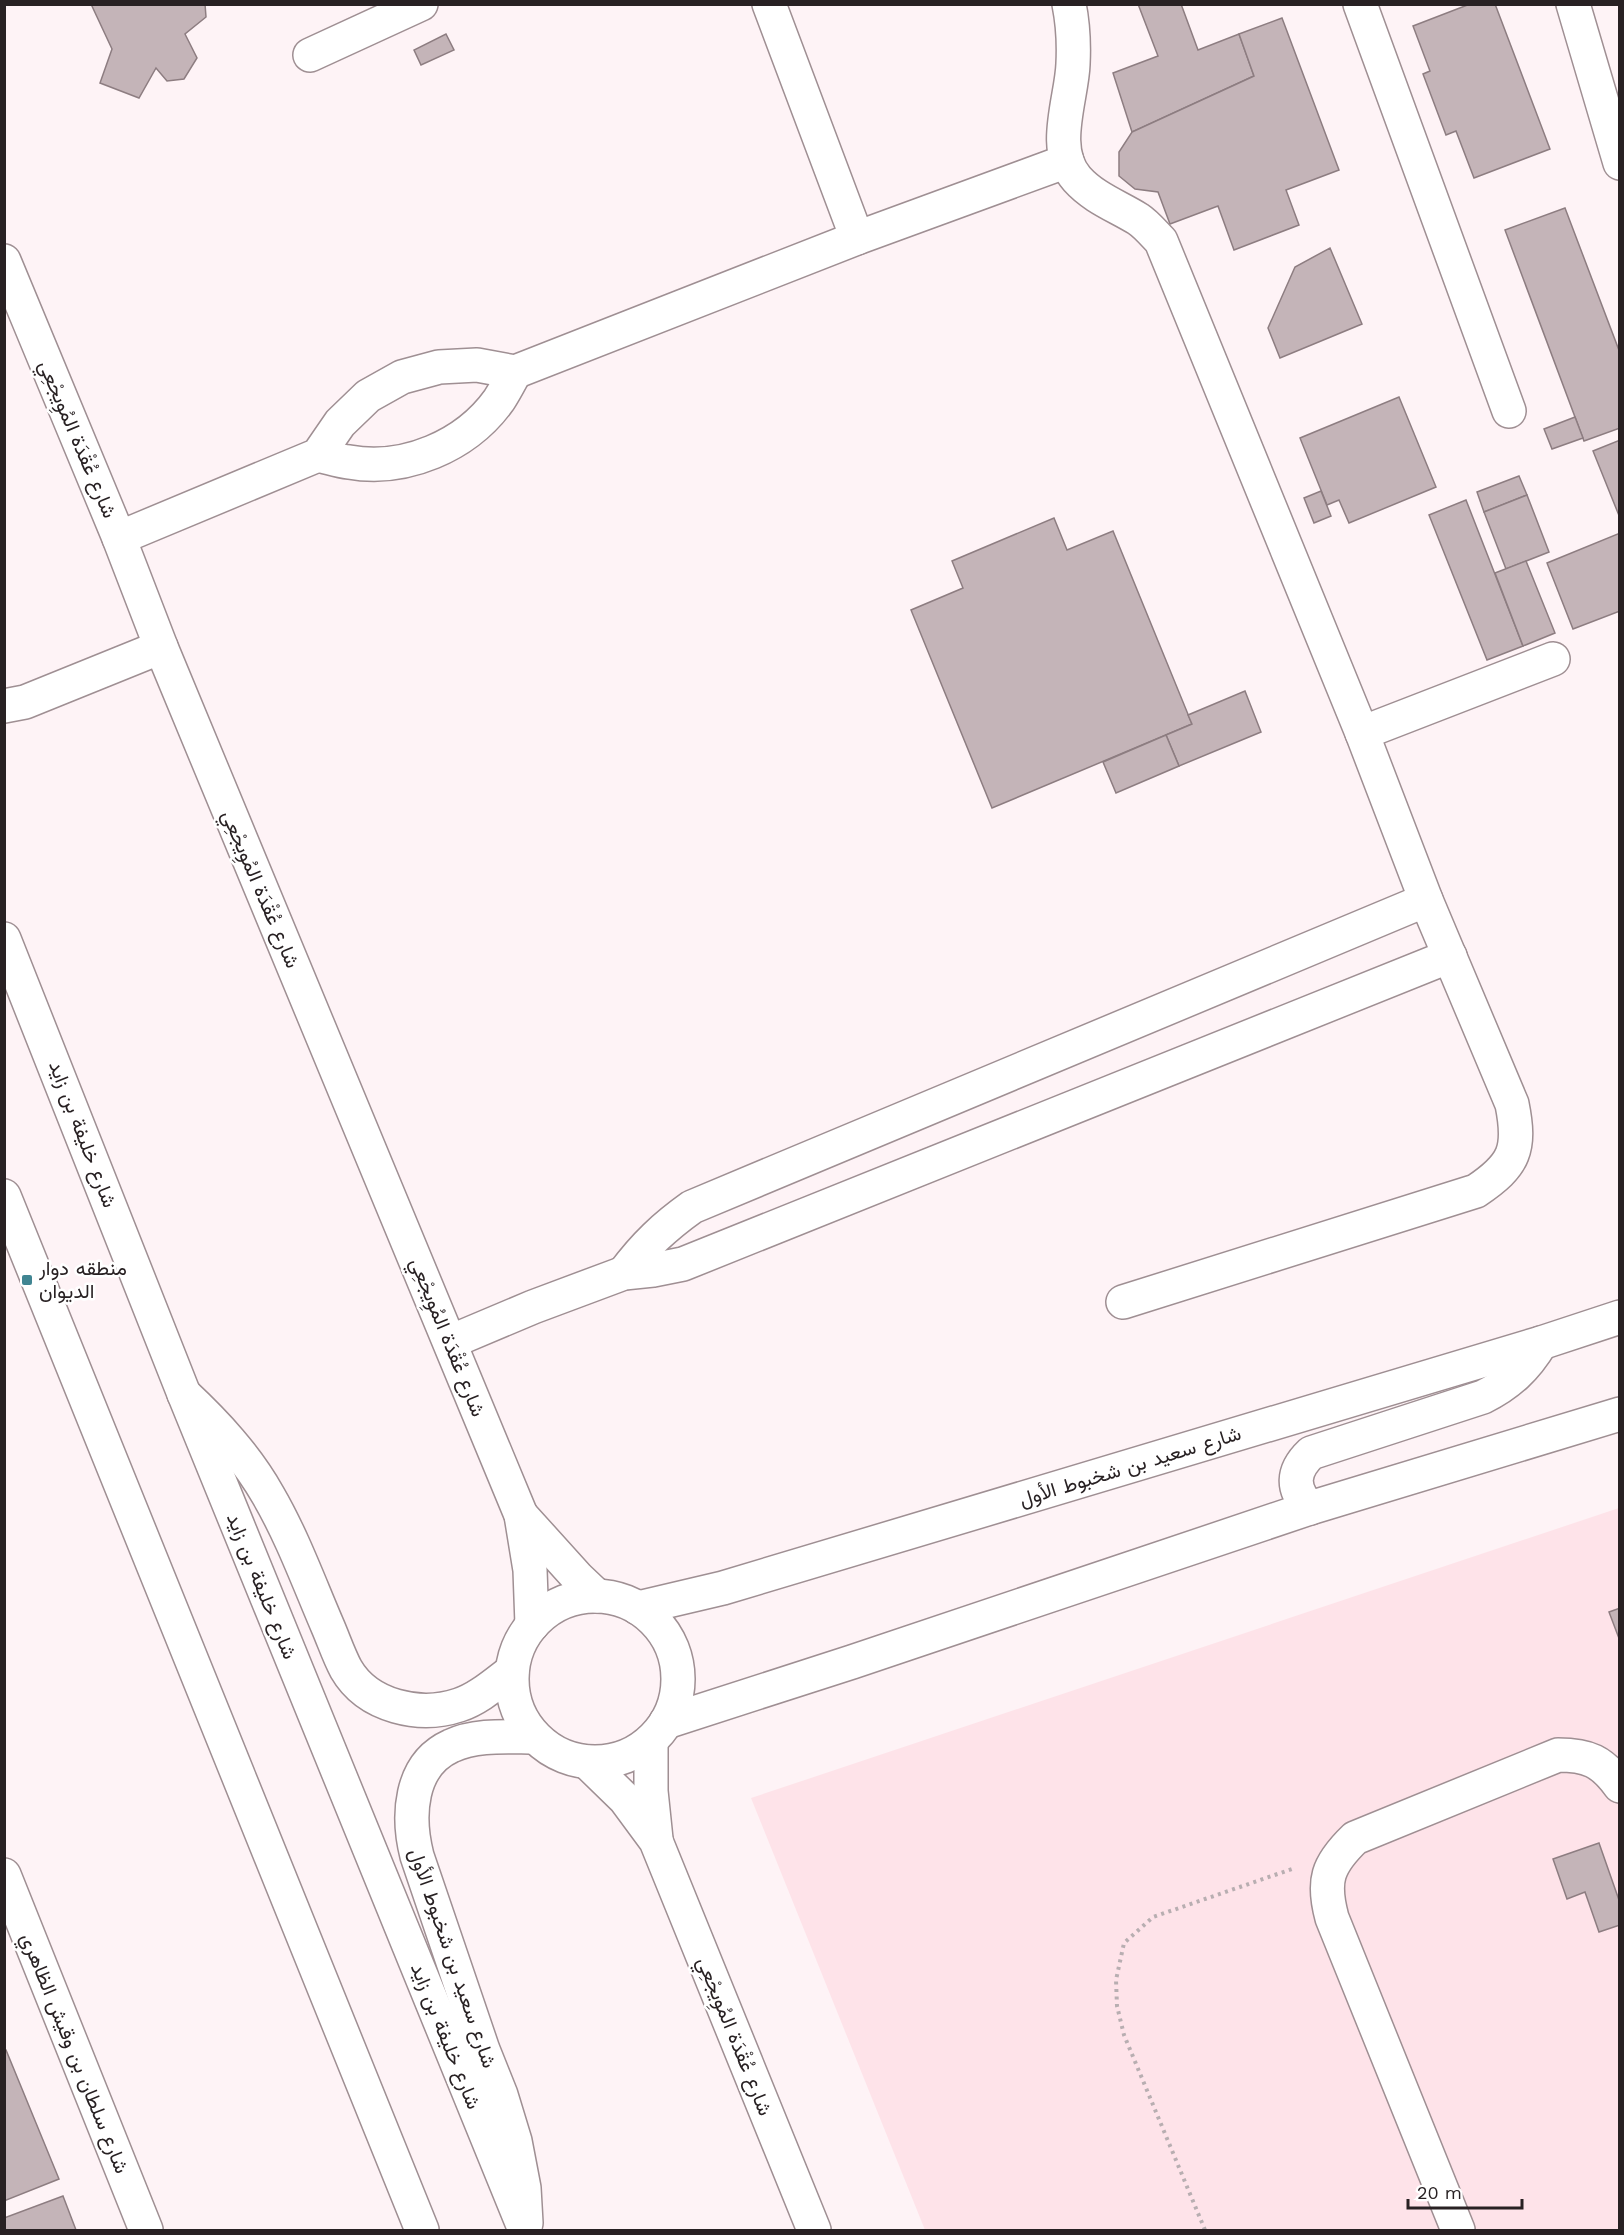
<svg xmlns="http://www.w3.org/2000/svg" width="1624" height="2235" font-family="'Work Sans',Vazirmatn,sans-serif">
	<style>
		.built { fill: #fee3e9 }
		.building { fill: #c4b4b8; stroke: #8d7d81; stroke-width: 1.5 }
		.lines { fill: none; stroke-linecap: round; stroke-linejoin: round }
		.minor-casing { stroke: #9f8f93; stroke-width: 36 }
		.major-casing { stroke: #9f8f93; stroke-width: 36 }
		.highway-casing { stroke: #9f8f93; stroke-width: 36 }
		.path { stroke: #b8aeb1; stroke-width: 4; stroke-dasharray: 3 4.5; stroke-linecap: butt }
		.minor { stroke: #fff; stroke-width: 33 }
		.major { stroke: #fff; stroke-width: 33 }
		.highway { stroke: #fff; stroke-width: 33 }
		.poi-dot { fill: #408592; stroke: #fff; stroke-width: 2 }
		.labels { text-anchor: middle; stroke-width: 5; stroke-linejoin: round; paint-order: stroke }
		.street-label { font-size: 20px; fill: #282123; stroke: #fff }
		.poi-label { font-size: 20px; fill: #282123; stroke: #fff; text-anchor: start }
	</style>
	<rect width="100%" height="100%" fill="#fef3f6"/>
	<path class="built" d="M1619 1508V2230H925L751 1798Z"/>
	<g class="building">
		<path d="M91 4H205L206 17 185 34 197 58 184 79 167 81 156 68 139 98 100 83 112 49Z"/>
		<path d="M1138 4H1181L1198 50 1239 34 1254 76 1132 132 1113 73 1158 56Z"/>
		<path d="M1470 4H1495L1550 149 1474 178 1456 131 1446 135 1423 74 1430 71 1413 26Z"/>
		<path d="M1282 18 1339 170 1286 190 1299 225 1234 250 1218 206 1170 224 1158 192 1135 189 1119 176V152L1132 132 1254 76 1239 34Z"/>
		<path d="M446 34 454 50 421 65 414 50Z"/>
		<path d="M1565 208 1620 353V428L1584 441 1505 230Z"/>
		<path d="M1330 248 1362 324 1280 358 1268 328 1295 267Z"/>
		<path d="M1399 397 1436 487 1349 523 1339 500 1327 505 1300 438Z"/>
		<path d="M1575 417 1583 438 1552 449 1544 429Z"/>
		<path d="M1620 440V518L1593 451Z"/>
		<path d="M1519 476 1527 495 1484 512 1477 492Z"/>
		<path d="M1321 491 1331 516 1314 523 1304 498Z"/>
		<path d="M1527 495 1549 552 1506 569 1484 512Z"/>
		<path d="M1466 500 1523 646 1487 660 1429 515Z"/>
		<path d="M1054 518 1067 550 1113 531 1192 724 992 808 911 610 963 588 952 561Z"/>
		<path d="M1620 533V611L1573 629 1547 563Z"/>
		<path d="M1526 561 1555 633 1523 646 1495 573Z"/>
		<path d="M1245 691 1261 732 1179 766 1166 735 1192 724 1188 715Z"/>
		<path d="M1166 735 1179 766 1116 793 1103 762Z"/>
		<path d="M1620 1608V1641L1609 1612Z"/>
		<path d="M1599 1843 1620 1903V1925L1599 1932 1585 1892 1567 1899 1553 1859Z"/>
		<path d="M4 2050H6L59 2179 4 2201Z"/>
		<path d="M63 2196 76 2230H4V2218Z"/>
	</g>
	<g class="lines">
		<g class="minor-casing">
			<g id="minor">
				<path d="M769 4 857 238"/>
				<path d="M1069 4C1073 24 1074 44 1073 64 1072 98 1050 149 1077 179 1094 198 1117 206 1138 219 1147 225 1154 234 1161 241L1362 733 1426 900 1512 1104C1521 1149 1515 1165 1476 1191L1123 1302"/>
				<path d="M1360 4 1509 411"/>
				<path d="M1573 4 1620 163"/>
				<path d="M310 55 421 4"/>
				<path d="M4 261 119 538 161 647 521 1515 530 1570 532 1625"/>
				<path d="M318 455C328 457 338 461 349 462 405 472 466 446 499 400 505 391 510 381 515 372"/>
				<path d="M119 538 318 455 340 423 368 396 402 377 439 367 477 365 515 372 857 238 1067 161"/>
				<path d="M1362 733 1553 659"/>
				<path d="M624 1273C645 1245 664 1227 692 1207L1426 900"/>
				<path d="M450 1342 533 1307 624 1273 653 1270 683 1264 1450 956"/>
				<path d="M521 1515 578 1578 597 1596"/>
				<path d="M651 1741V1791L656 1839"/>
				<path d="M587 1762 625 1799 656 1841 814 2230"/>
				<path d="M4 1875 146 2230"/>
				<path d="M1458 2230 1332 1918C1322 1881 1327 1865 1355 1838L1558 1755C1588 1755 1602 1761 1620 1786"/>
			</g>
		</g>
		<g class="major-casing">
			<g id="major">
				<path d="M184 1394C216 1424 246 1456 268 1495 292 1536 309 1583 328 1627 334 1641 339 1656 346 1669 368 1707 420 1718 459 1705 478 1699 496 1683 512 1671"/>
				<path d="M1310 1508C1291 1489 1292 1471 1311 1453L1483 1397C1509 1384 1526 1368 1541 1343"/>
				<circle cx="595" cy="1679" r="83"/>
				<path d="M638 1608 723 1588 1541 1343 1620 1317"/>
				<path d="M666 1722 852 1662 1310 1508 1620 1414"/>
				<path d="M526 2223 524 2188 515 2141 501 2095 483 2050 417 1856C407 1817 409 1765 451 1746 476 1734 508 1737 535 1737"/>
			</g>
		</g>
		<g class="highway-casing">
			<g id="highway">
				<path d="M4 706 25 702 161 647"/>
				<path d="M4 939 184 1394 525 2230"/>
				<path d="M4 1196 422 2230"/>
			</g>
		</g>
		<path class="path" d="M1205 2230 1124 2035 1117 2006 1116 1980 1124 1943 1153 1917 1292 1869"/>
		<use href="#minor" class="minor"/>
		<use href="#major" class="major"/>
		<use href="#highway" class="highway"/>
	</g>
	<rect class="poi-dot" x="21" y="1274" width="12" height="12" rx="3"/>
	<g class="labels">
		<g class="street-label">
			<text transform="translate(78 439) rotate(67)" y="7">شارع عُقْدَة المُوِيجْعِي</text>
			<text transform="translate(261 889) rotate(67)" y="7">شارع عُقْدَة المُوِيجْعِي</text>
			<text transform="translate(83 1134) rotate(69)" y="7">شارع خليفة بن زايد</text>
			<text transform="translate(448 1337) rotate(68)" y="7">شارع عُقْدَة المُوِيجْعِي</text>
			<text transform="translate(1130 1466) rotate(-17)" y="7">شارع سعيد بن شخبوط الأول</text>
			<text transform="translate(262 1586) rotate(68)" y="7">شارع خليفة بن زايد</text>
			<text transform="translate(453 1958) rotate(71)" y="7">شارع سعيد بن شخبوط الأول</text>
			<text transform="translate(446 2036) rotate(68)" y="7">شارع خليفة بن زايد</text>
			<text transform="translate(735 2036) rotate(68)" y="7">شارع عُقْدَة المُوِيجْعِي</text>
			<text transform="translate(75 2053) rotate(68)" y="7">شارع سلطان بن وقيش الظاهري</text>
		</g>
		<g class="poi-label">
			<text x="39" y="1275">منطقه دوار<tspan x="39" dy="23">الديوان</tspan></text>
		</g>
	</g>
	<rect width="1624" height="2235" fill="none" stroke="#282123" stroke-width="12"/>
	<path d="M1408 2199v9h114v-9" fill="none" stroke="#282123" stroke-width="3"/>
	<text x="1417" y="2199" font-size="18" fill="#282123" stroke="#ffffff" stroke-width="4.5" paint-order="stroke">20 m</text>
</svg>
